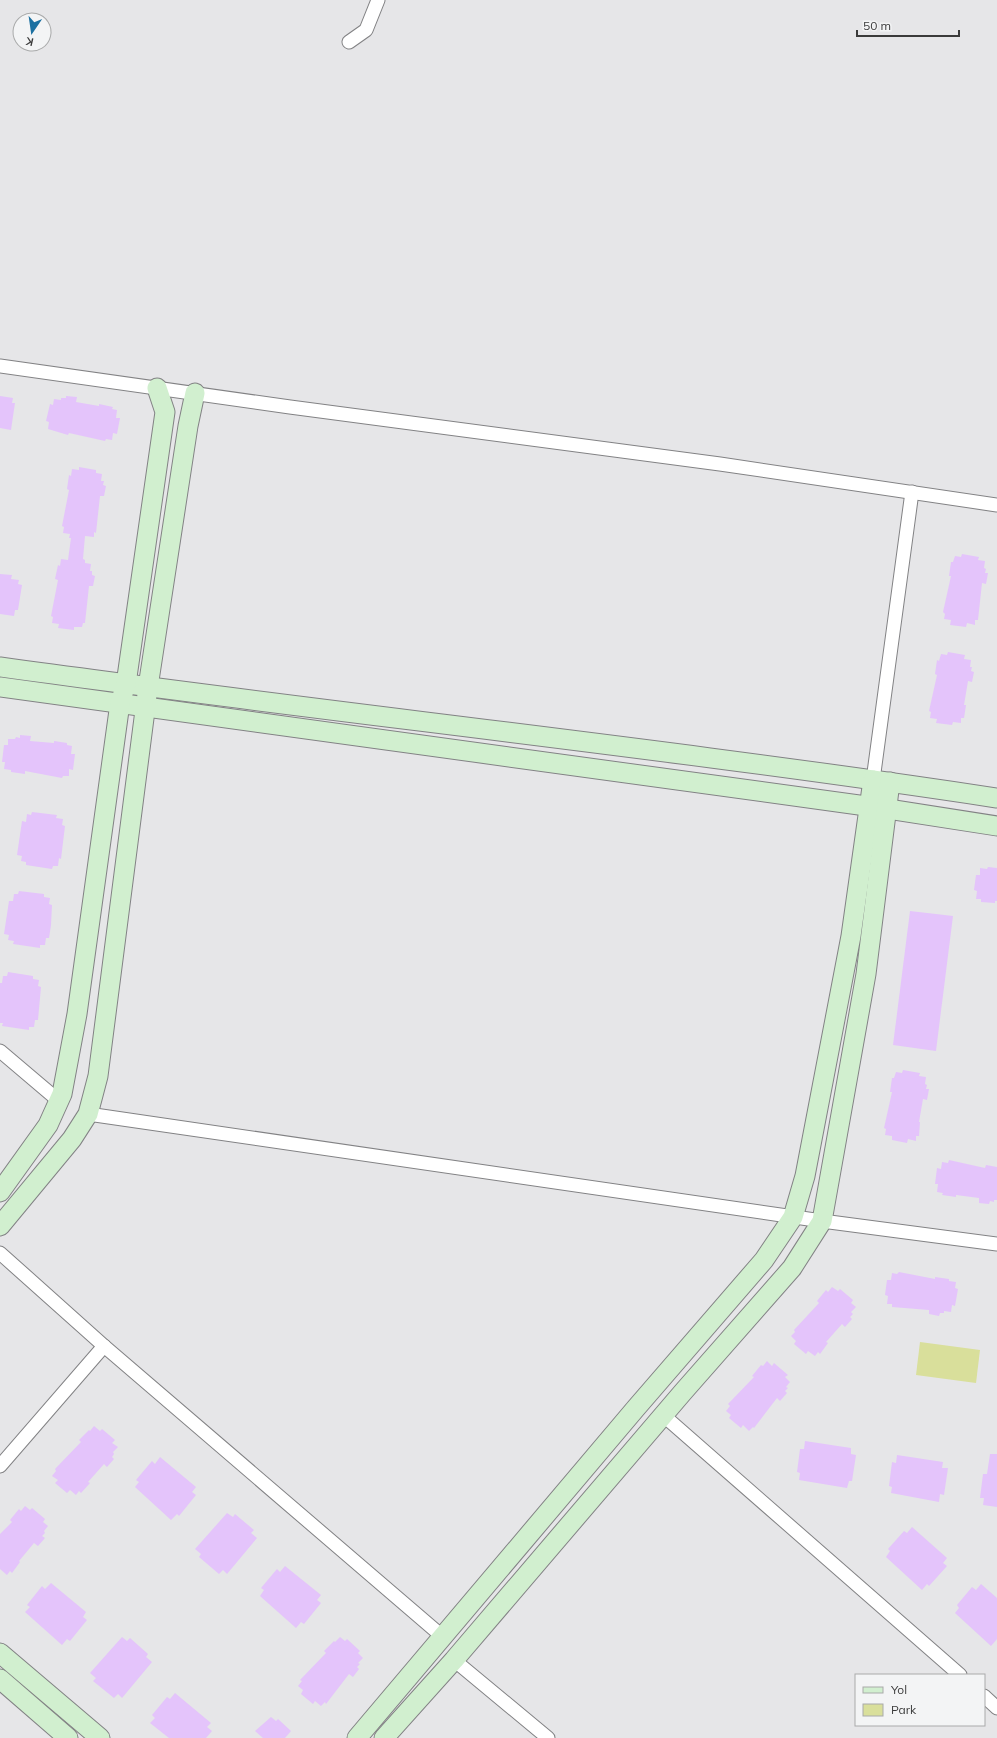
<svg xmlns="http://www.w3.org/2000/svg" width="997" height="1738" font-family="Mulish,sans-serif">
	<style>
		.green { fill: #d9df9b }
		.building { fill: #e4c4fb }
		.lines { fill: none; stroke-linecap: round; stroke-linejoin: round }
		.street-casing { stroke: #828284; stroke-width: 15 }
		.secondary-casing { stroke: #828284; stroke-width: 21 }
		.street { stroke: #fff; stroke-width: 13 }
		.secondary { stroke: #d1efcf; stroke-width: 19 }
	</style>
	<rect width="100%" height="100%" fill="#e6e6e8"/>
	<path class="green" d="M920 1342 980 1350 976 1383 916 1375Z"/>
	<g class="building">
		<path d="M0 396 13 398 12 403H15L11 430 0 428Z"/>
		<path d="M66 396 77 397 76 402 99 406V404L113 407 112 409 117 410 116 418H120L117 434 113 433 112 440 106 439 105 441 69 433 68 435 48 429 49 422 46 421 50 404 53 405 54 399 61 400V398H66Z"/>
		<path d="M79 467 96 470V473L102 474 101 481H104L103 485 106 486 104 496H100L96 533 94 532V537L85 536 83 559 85 560V563L91 564 90 571H92V575L95 576 93 586H89L85 623H83L82 627H74V630L58 628 59 624 52 623 53 617 51 616 58 580 55 579 58 565 60 566 61 559 68 560 71 538H69L70 534 63 533 64 527 62 526 69 490 67 489 69 475 71 476 72 469 79 470Z"/>
		<path d="M962 554 979 557 978 560 985 561 984 568 986 569 985 573H988L986 584 982 583 978 620H975V625L967 623 966 627 950 625 951 620 944 619 945 614 943 612 951 576H949L951 562H953L955 556 961 557Z"/>
		<path d="M0 574 12 575 11 579 19 580 18 584 22 585 18 610H15L14 616 0 614Z"/>
		<path d="M948 652 965 655 964 659 971 660 970 667H972L971 671 974 672 972 682 968 681 964 705H966L964 718H961V723L953 722 952 725 936 723 937 719 930 718 931 712 929 711 937 675 935 674 937 660 939 661 941 654 947 655Z"/>
		<path d="M20 735 31 736 30 741 54 743V741L67 743V745L72 746 71 754H75L73 770 69 769V776H63L62 778 25 771V774L11 772V770L4 769 5 762H2L4 745H8V739H15L16 737 20 738Z"/>
		<path d="M32 812 57 815 56 818 63 819 62 825 65 826 61 859 59 858 58 866H53L52 869 26 865V862L21 861 22 856 17 855 22 821 26 822 27 814 31 815Z"/>
		<path d="M988 867 997 868V901H995V903L981 902V899H976L977 891 974 890 976 875H980V868L987 869Z"/>
		<path d="M19 891 44 894V897L50 898 49 904 52 905 51 925 49 938H46L45 945H40V948L13 944 14 941 8 940 9 935 4 934 9 901H13L14 894H18Z"/>
		<path d="M910 911 953 916 936 1051 893 1045Z"/>
		<path d="M8 972 33 976V979L39 980 38 986 41 987 38 1020H35L34 1027H29V1030L2 1026 3 1023H0V983H2L3 976H7Z"/>
		<path d="M903 1070 920 1073 919 1076 926 1077 925 1084 927 1085 926 1089H929L927 1100 923 1099 919 1122H920L919 1136H916V1141L908 1139 907 1143 892 1140V1136L885 1135 886 1129 884 1128 892 1092H890L892 1078H894L896 1072 902 1073Z"/>
		<path d="M949 1160 985 1168 986 1165 997 1167V1200H994V1202L990 1201 989 1204 979 1203V1198L956 1195V1197L942 1195 943 1193 937 1192 938 1184H935L937 1168 941 1169 942 1162 948 1163Z"/>
		<path d="M899 1272 935 1279V1277L949 1279V1281L956 1282 955 1288 958 1289 955 1306 952 1305 951 1312 944 1311V1313H940L939 1316 929 1314V1310L892 1307V1304H887L888 1296 885 1295 887 1280H891L892 1273 897 1274Z"/>
		<path d="M832 1287 838 1291 840 1289 853 1300 851 1303 856 1307 851 1312 853 1314 850 1317 852 1319 845 1327 842 1324 826 1342 828 1343 820 1354 818 1352 815 1356 808 1351 806 1354 794 1344 796 1341 791 1336 795 1332 794 1330 819 1303 817 1301 826 1290 828 1292Z"/>
		<path d="M767 1361 772 1366 774 1363 788 1375 785 1377 790 1382 786 1387 788 1388 785 1391 787 1393 780 1401 777 1398 754 1428 753 1427 749 1431 743 1425 741 1428 729 1418 731 1415 726 1411 730 1406 728 1404 754 1377 752 1376 761 1365 763 1366Z"/>
		<path d="M94 1426 100 1431 102 1429 115 1440 112 1443 118 1447 113 1452 114 1454 112 1457 114 1459 107 1467 104 1464 88 1482 90 1483 81 1493 79 1491 76 1495 70 1490 67 1493 55 1483 58 1480 52 1476 56 1471 55 1469 81 1442 79 1440 89 1430 90 1431Z"/>
		<path d="M805 1441 851 1448V1454L856 1455 852 1481H849L847 1488 799 1480 800 1473 797 1472 800 1449H804Z"/>
		<path d="M990 1454H997V1507L983 1505 984 1498H980L983 1474H987Z"/>
		<path d="M897 1455 943 1462 942 1468H948L944 1495 940 1494 939 1502 891 1493 892 1487 889 1486 892 1462 896 1463Z"/>
		<path d="M160 1457 196 1487 192 1492 196 1495 179 1516 177 1514 171 1520 135 1487 139 1482 136 1480 152 1461 155 1464Z"/>
		<path d="M25 1506 30 1510 32 1508 45 1519 43 1522 48 1526 44 1531 45 1533 42 1536 45 1538 38 1546 34 1543 19 1561 20 1562 12 1573 10 1571 7 1575 0 1569V1534L12 1522 10 1520 19 1509 21 1511Z"/>
		<path d="M227 1513 233 1517 235 1514 254 1530 251 1533 257 1538 227 1574 223 1570 219 1574 199 1557 201 1554 195 1549Z"/>
		<path d="M912 1527 947 1558 943 1563 947 1566 929 1586 927 1584 922 1590 886 1557 890 1551 888 1549 904 1531 907 1533Z"/>
		<path d="M285 1566 321 1595 317 1600 321 1603 304 1624 301 1622 296 1628 260 1596 264 1590 261 1588 277 1569 280 1572Z"/>
		<path d="M51 1583 86 1612 83 1617 87 1620 70 1641 67 1639 62 1645 25 1612 30 1607 27 1605 42 1586 45 1589Z"/>
		<path d="M981 1584 997 1598V1639L991 1646 955 1613 959 1608 957 1605 972 1587 976 1590Z"/>
		<path d="M122 1637 127 1641 130 1638 148 1654 146 1657 152 1662 122 1698 118 1694 114 1698 93 1681 96 1678 90 1673Z"/>
		<path d="M340 1637 345 1641 347 1639 360 1651 358 1653 363 1658 358 1663 360 1664 357 1667 359 1669 353 1677 349 1674 326 1704 325 1702 321 1706 315 1701 313 1704 301 1694 303 1690 298 1686 302 1681 300 1680 326 1653 324 1651 334 1641 335 1642Z"/>
		<path d="M175 1693 211 1723 207 1727 212 1731 206 1738H169L150 1723 155 1718 152 1715 167 1697 170 1699Z"/>
		<path d="M271 1717 276 1721 278 1719 291 1731 285 1738H263L255 1731Z"/>
	</g>
	<g class="lines">
		<g class="street-casing">
			<g id="street">
				<path d="M349 42 366 30 378 0"/>
				<path d="M0 366 290 407 720 464 997 505"/>
				<path d="M873 780 912 492"/>
				<path d="M0 1051 59 1101"/>
				<path d="M88 1114 822 1221 997 1244"/>
				<path d="M0 1253 104 1346 443 1637"/>
				<path d="M663 1415 960 1675"/>
				<path d="M0 1466 104 1346"/>
				<path d="M454 1660 548 1738"/>
				<path d="M984 1696 997 1708"/>
			</g>
		</g>
		<g class="secondary-casing">
			<g id="secondary">
				<path d="M0 667C332 713 666 748 997 798"/>
				<path d="M0 687 888 809 997 826"/>
				<path d="M0 1192 48 1125 62 1094 77 1014 120 703 126 684 165 412 157 388"/>
				<path d="M0 1226 72 1139 88 1114 98 1076 148 687 188 426 195 393"/>
				<path d="M0 1653 100 1738"/>
				<path d="M0 1679 68 1738"/>
				<path d="M357 1738 636 1408 764 1260 793 1217 805 1176 851 936 873 780"/>
				<path d="M384 1738 454 1660 683 1392 792 1268 822 1221 866 974 890 782"/>
			</g>
		</g>
		<use href="#street" class="street"/>
		<use href="#secondary" class="secondary"/>
	</g>
	<rect x="855" y="1674" width="130" height="52" fill="#f3f4f5" stroke="#a9aaaa"/>
	<rect x="863" y="1687" width="20" height="6" fill="#d1efcf" stroke="#a9aaaa"/>
	<text x="891" y="1694" font-size="12" fill="#3a3a3a">Yol</text>
	<rect x="863" y="1704" width="20" height="12" fill="#d9df9b" stroke="#a9aaaa"/>
	<text x="891" y="1714" font-size="12" fill="#3a3a3a">Park</text>
	<g transform="translate(32 32) rotate(193)"><circle r="19" fill="#f3f4f5" stroke="#a9aaaa"/>
	<path d="M0-3L7 15L0 10L-7 15Z" fill="#1b70a1"/>
	<text y="-6" font-size="11" font-weight="bold" text-anchor="middle" fill="#3a3a3a">K</text>
	</g>
	<path d="M857 30v6h102v-6" fill="none" stroke="#3a3a3a" stroke-width="2"/>
	<text x="863" y="30" font-size="12" fill="#3a3a3a" stroke="#f3f4f5" stroke-width="3" paint-order="stroke">50 m</text>
</svg>
